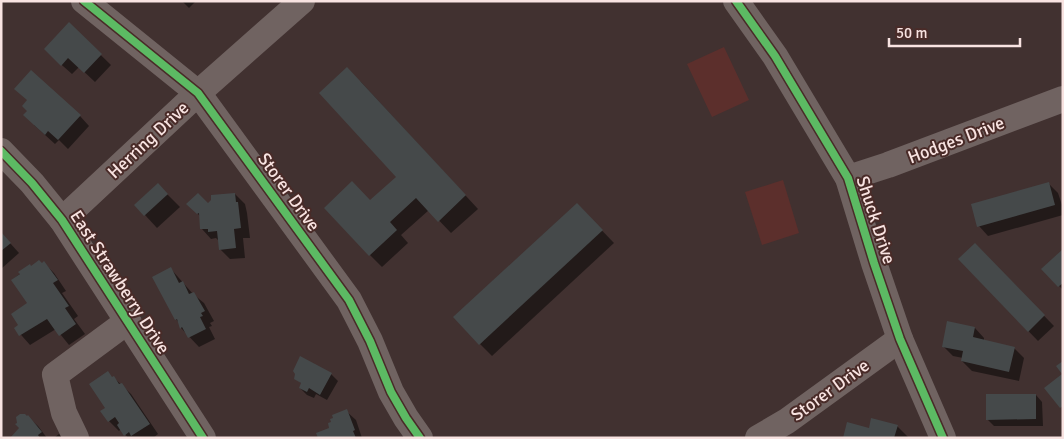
<svg xmlns="http://www.w3.org/2000/svg" width="1064" height="439" font-family="Signika,sans-serif">
	<style>
		.green { fill: #5c2f2c }
		.shadow { fill: #0007 }
		.building { fill: #45494a }
		.lines { fill: none; stroke-linecap: round; stroke-linejoin: round }
		.minor { stroke: #706361; stroke-width: 26 }
		.cycleway-casing { stroke: #492b28; stroke-width: 11 }
		.cycleway { stroke: #5cba63; stroke-width: 8 }
		.labels { text-anchor: middle; stroke-width: 4; stroke-linejoin: round; paint-order: stroke }
		.street-label { font-size: 18px; fill: #f8e3e1; stroke: #492b28 }
	</style>
	<rect width="100%" height="100%" fill="#413130"/>
	<g class="green">
		<path d="M724 47 749 100 712 117 687 64Z"/>
		<path d="M783 180 799 233 762 245 745 192Z"/>
	</g>
	<g class="shadow">
		<path d="M182 1H196L189 8Z"/>
		<path d="M69 24 111 65 95 82 79 67 72 74 55 59Z"/>
		<path d="M360 81 478 209 451 233 429 210 401 235 408 243 382 267 370 255V202L398 177Z"/>
		<path d="M80 116 89 126 68 149 59 140 55 144 34 125Z"/>
		<path d="M1048 183 1058 193 1063 208V215L988 236 979 226Z"/>
		<path d="M158 185 180 207 157 228 145 215Z"/>
		<path d="M235 194 245 204 247 213 250 238H243L245 258 230 259 220 249 219 241 216 238 211 239 202 229 200 216 188 204H208Z"/>
		<path d="M589 217 614 243 492 356 480 344Z"/>
		<path d="M1 233 19 253 1 269Z"/>
		<path d="M975 245 1054 326 1038 341 960 260Z"/>
		<path d="M1063 251V290L1043 269Z"/>
		<path d="M44 263 54 273 66 291 62 293 78 316 74 319 85 334 69 345 56 329 30 345 15 328 20 325 29 304 12 280 30 266 32 267Z"/>
		<path d="M171 269 193 294 204 303 214 321 210 323 212 326 209 327 215 339 199 347 181 328 179 323 176 319Z"/>
		<path d="M975 328 984 338V341L1014 348 1024 358 1019 381 972 371 962 361 963 358 953 356 943 346Z"/>
		<path d="M331 374 338 381 327 400 316 394 314 398 307 395 300 388 302 384 295 377Z"/>
		<path d="M113 377 131 394 158 434 153 438H128L121 429 119 431 109 421 107 408Z"/>
		<path d="M1036 395 1042 402 1043 426H994L987 419Z"/>
		<path d="M346 411 356 420 362 438H320L331 429Z"/>
		<path d="M28 417 38 426 47 438H12Z"/>
		<path d="M897 426 909 438H844Z"/>
		<path d="M59 434 61 436 65 438H54Z"/>
	</g>
	<g class="building">
		<path d="M69 22 102 54 84 73 68 58 61 66 44 49Z"/>
		<path d="M347 67 466 195 438 222 416 198 390 222 397 230 369 256 324 208 352 181 370 200 396 177 319 93Z"/>
		<path d="M31 70 81 115 58 140 48 131 45 135 23 115 27 111 22 106 27 100 14 89Z"/>
		<path d="M1049 182 1055 205 977 227 971 204Z"/>
		<path d="M158 183 168 194 144 216 134 205Z"/>
		<path d="M198 193 208 203 211 200V195L235 193 236 202H238L241 228 234 229 236 248 219 250 217 231 208 232V229H200L199 213 197 214 186 204Z"/>
		<path d="M577 203 603 230 479 345 453 317Z"/>
		<path d="M1 232 11 243 1 251Z"/>
		<path d="M975 243 1045 315 1028 332 958 259Z"/>
		<path d="M1063 249V283L1058 287 1041 269Z"/>
		<path d="M39 260 42 263 44 261 58 280 53 283 69 306 65 308 76 324 59 336 47 319 19 336 14 328 18 325 11 314 27 303 11 280 20 274 18 272 30 264 31 266Z"/>
		<path d="M171 267 179 283 183 281 189 294 194 292 205 311 201 313 203 316 200 317 206 329 188 338 182 327 180 329 177 319 175 320 152 277Z"/>
		<path d="M947 321 975 327 973 337 1015 347 1009 372 961 361 963 351 942 347Z"/>
		<path d="M300 356 332 373 320 395 309 388 307 392 299 388 301 383 294 379 295 374 293 371Z"/>
		<path d="M1063 361V406L1060 408 1044 388 1062 374 1056 366Z"/>
		<path d="M108 371 112 377 114 376 119 384 122 383 150 424 131 436 129 432 124 436 117 425 119 423 115 417 108 422 100 411 105 408 89 384Z"/>
		<path d="M986 394H1036V419L986 420Z"/>
		<path d="M347 409 355 430 353 431 356 438H318L316 433 329 428 328 423 331 422 330 419 333 418 332 415Z"/>
		<path d="M20 414H25L27 416 28 415 42 432 38 435 40 438H10L19 428 15 424 17 423 16 417Z"/>
		<path d="M871 418 898 425 894 438H843L847 422 869 428Z"/>
	</g>
	<g class="lines">
		<g class="minor">
			<path d="M84 1 198 93 349 300 370 341 391 392 406 418 420 438"/>
			<path d="M736 1 775 56 848 178 874 263 900 339 943 438"/>
			<path d="M1 151 32 183 62 220 203 438"/>
			<path d="M848 178 888 165 1063 99"/>
			<path d="M62 220 198 93 302 1"/>
			<path d="M76 438 64 413 55 375 128 321"/>
			<path d="M758 438 787 421 900 339"/>
		</g>
		<g class="cycleway-casing">
			<g id="cycleway">
				<path d="M84 1 198 93 349 300 370 341 391 392 406 418 420 438"/>
				<path d="M736 1 775 56 848 178 874 263 900 339 943 438"/>
				<path d="M1 151 32 183 62 220 203 438"/>
			</g>
		</g>
		<use href="#cycleway" class="cycleway"/>
	</g>
	<g class="labels">
		<g class="street-label">
			<text transform="translate(148 140) rotate(-43)" y="6">Herring Drive</text>
			<text transform="translate(956 140) rotate(-21)" y="6">Hodges Drive</text>
			<text transform="translate(289 192) rotate(54)" y="6">Storer Drive</text>
			<text transform="translate(876 220) rotate(72)" y="6">Shuck Drive</text>
			<text transform="translate(120 282) rotate(57)" y="6">East Strawberry Drive</text>
			<text transform="translate(830 390) rotate(-36)" y="6">Storer Drive</text>
		</g>
	</g>
	<rect width="1064" height="439" fill="none" stroke="#f8e3e1" stroke-width="5"/>
	<path d="M889 38v8h131v-8" fill="none" stroke="#f8e3e1" stroke-width="2.5"/>
	<text x="896" y="38" font-size="15" fill="#f8e3e1" stroke="#492b28" stroke-width="4" paint-order="stroke">50 m</text>
</svg>
